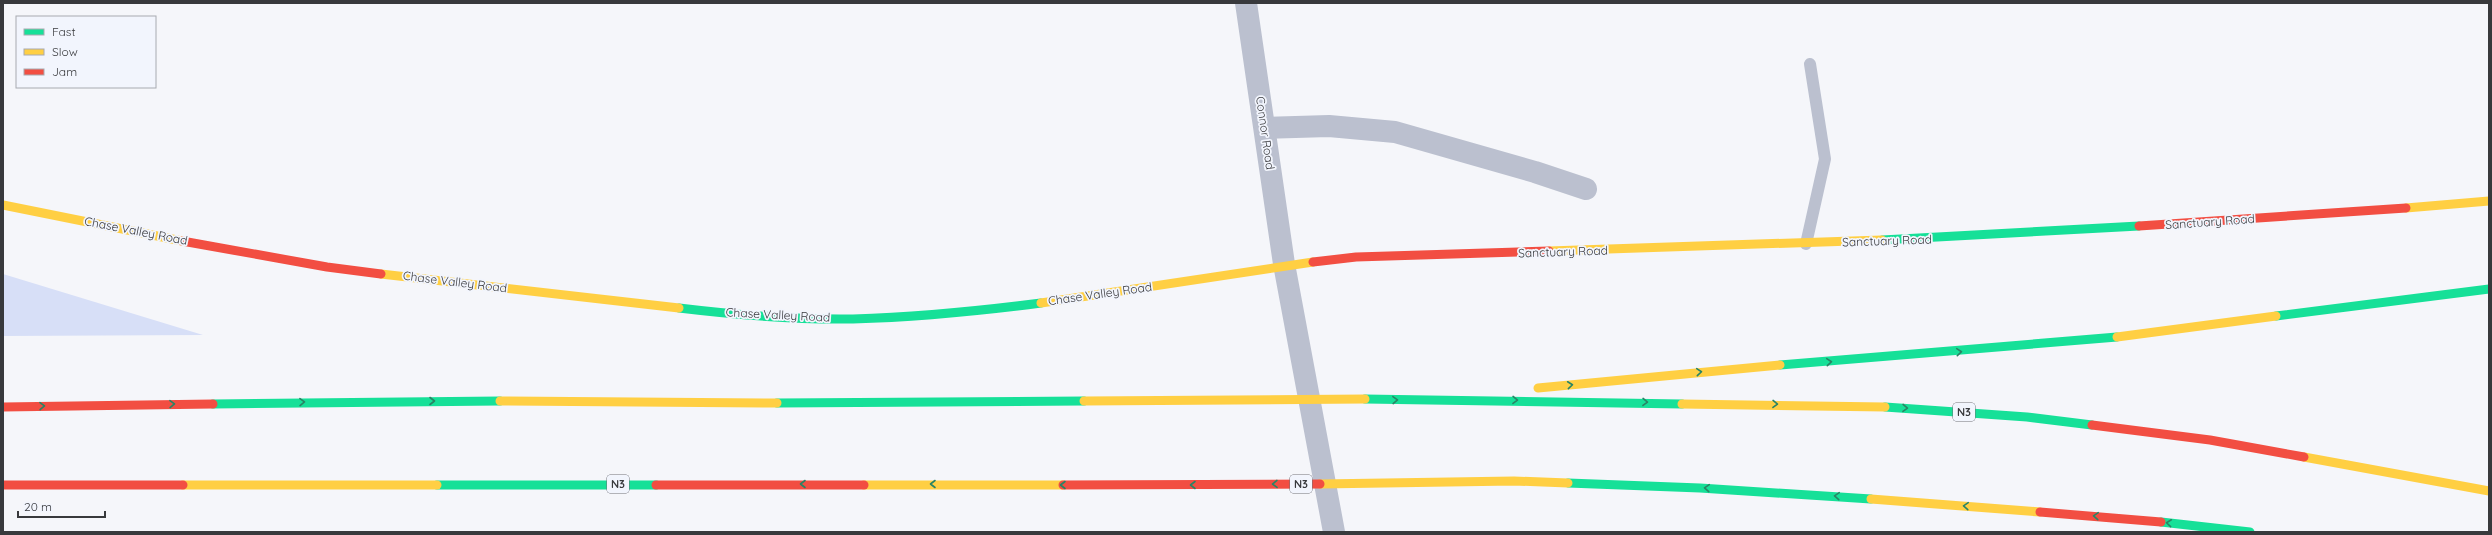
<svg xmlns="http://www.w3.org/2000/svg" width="2492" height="535" font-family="Quicksand,sans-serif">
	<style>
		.green { fill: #d7dff7 }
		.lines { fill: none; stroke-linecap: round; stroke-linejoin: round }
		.lane { stroke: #bbc0cf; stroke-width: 12 }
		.street { stroke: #bbc0cf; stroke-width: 22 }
		.fast { stroke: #16e098; stroke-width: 9 }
		.slow { stroke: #ffcf43; stroke-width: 9 }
		.jam { stroke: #f24e42; stroke-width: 9 }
		.oneway { stroke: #298465 }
		.labels { text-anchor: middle; stroke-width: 3.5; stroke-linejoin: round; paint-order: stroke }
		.shield { fill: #f2f5fd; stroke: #707176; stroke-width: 1 }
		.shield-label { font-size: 11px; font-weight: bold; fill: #38393c }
		.street-label { font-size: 12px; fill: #38393c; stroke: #f2f5fd }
	</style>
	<rect width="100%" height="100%" fill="#f5f6fa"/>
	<path class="green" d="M3 274 203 335 3 336Z"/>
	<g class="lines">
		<path class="lane" d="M1806 244 1825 159 1810 64"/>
		<g class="street">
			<path d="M1246 3 1284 264 1334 532"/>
			<path d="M1265 128 1329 126 1395 132 1535 172 1586 189"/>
		</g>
		<g class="fast">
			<path d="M1882 240 2139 226"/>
			<path d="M679 308C737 315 795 320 853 319 916 317 979 311 1041 303"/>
			<path d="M2276 316 2489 289"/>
			<path d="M1780 365 2117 337"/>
			<path d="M1365 399 1682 404"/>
			<path d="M777 403 1084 401"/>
			<path d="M213 404 500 401"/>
			<path d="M1885 407 2027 417 2092 425"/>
			<path d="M1568 483 1700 488 1871 499"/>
			<path d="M437 485H656"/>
			<path d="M2161 522 2250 532"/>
		</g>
		<g class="slow">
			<path d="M3 205 182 241"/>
			<path d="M2406 208 2489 201"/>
			<path d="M1549 251 1882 240"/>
			<path d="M381 274 679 308"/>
			<path d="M1041 303 1313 262"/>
			<path d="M2117 337 2276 316"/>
			<path d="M1538 388 1780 365"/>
			<path d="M500 401 777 403"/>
			<path d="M1084 401 1365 399"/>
			<path d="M1682 404 1885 407"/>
			<path d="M2304 457 2489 491"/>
			<path d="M1320 484 1514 481 1568 483"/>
			<path d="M183 485H437"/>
			<path d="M864 485H1063"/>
			<path d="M1871 499 2040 512"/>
		</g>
		<g class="jam">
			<path d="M2139 226 2406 208"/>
			<path d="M182 241 327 267 381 274"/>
			<path d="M1313 262 1356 257 1549 251"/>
			<path d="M3 407 213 404"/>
			<path d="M2092 425 2210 440 2304 457"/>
			<path d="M3 485H183"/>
			<path d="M656 485H864"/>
			<path d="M1063 485 1320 484"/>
			<path d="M2040 512 2161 522"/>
		</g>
	</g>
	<defs><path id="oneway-chevron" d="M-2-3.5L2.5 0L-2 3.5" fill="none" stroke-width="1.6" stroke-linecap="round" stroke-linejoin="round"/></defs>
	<g class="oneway">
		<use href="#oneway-chevron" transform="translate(1959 352) rotate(-5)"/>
		<use href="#oneway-chevron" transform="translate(1829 362) rotate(-5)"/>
		<use href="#oneway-chevron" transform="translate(1699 372) rotate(-5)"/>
		<use href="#oneway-chevron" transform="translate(1570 385) rotate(-6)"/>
		<use href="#oneway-chevron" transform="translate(1395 400) rotate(-2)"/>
		<use href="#oneway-chevron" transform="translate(1515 400) rotate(1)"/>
		<use href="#oneway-chevron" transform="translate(432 401)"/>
		<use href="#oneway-chevron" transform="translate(302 402) rotate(-1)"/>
		<use href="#oneway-chevron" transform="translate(1645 402) rotate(1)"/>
		<use href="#oneway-chevron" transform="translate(172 404) rotate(-1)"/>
		<use href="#oneway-chevron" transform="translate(1775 404) rotate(1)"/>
		<use href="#oneway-chevron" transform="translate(42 406) rotate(-1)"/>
		<use href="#oneway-chevron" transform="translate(1905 408) rotate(1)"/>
		<use href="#oneway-chevron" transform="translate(803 484) rotate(180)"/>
		<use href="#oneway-chevron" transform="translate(933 484) rotate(-180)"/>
		<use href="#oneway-chevron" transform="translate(1275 484) rotate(179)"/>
		<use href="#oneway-chevron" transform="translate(1063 485) rotate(-180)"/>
		<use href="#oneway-chevron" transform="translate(1193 485) rotate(-180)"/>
		<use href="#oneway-chevron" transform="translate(1707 488) rotate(-176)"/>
		<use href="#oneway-chevron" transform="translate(1837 496) rotate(-176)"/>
		<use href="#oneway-chevron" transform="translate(1966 506) rotate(-176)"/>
		<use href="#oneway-chevron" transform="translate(2096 516) rotate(-176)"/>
		<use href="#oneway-chevron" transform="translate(2169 523) rotate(-174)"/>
	</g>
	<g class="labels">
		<g class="shield">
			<rect x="1953" y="403" width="22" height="18" rx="3"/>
			<rect x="607" y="475" width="22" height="18" rx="3"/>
			<rect x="1290" y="475" width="22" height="18" rx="3"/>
		</g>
		<g class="shield-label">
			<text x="1964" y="416">N3</text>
			<text x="618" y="488">N3</text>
			<text x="1301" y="488">N3</text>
		</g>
		<g class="street-label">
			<text transform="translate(1265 133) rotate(82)" y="4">Connor Road</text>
			<text transform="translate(2210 222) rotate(-4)" y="4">Sanctuary Road</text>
			<text transform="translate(136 231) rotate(11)" y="4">Chase Valley Road</text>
			<text transform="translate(1887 241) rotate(-2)" y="4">Sanctuary Road</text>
			<text transform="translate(1563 252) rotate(-2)" y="4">Sanctuary Road</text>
			<text transform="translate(455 282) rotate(7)" y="4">Chase Valley Road</text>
			<text transform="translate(1100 294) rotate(-8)" y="4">Chase Valley Road</text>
			<text transform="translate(778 315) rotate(3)" y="4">Chase Valley Road</text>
		</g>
	</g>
	<rect width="2492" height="535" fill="none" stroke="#38393c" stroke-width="8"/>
	<rect x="16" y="16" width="140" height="72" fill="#f2f5fd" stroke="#a8aab0"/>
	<rect x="24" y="29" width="20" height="6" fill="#16e098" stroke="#a8aab0"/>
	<text x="52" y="36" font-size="12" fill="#38393c">Fast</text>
	<rect x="24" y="49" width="20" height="6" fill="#ffcf43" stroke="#a8aab0"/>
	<text x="52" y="56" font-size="12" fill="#38393c">Slow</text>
	<rect x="24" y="69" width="20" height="6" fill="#f24e42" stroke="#a8aab0"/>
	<text x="52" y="76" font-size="12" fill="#38393c">Jam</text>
	<path d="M18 511v6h87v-6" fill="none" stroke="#38393c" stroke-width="2"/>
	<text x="24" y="511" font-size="12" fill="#38393c" stroke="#f2f5fd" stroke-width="3" paint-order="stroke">20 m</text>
</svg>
